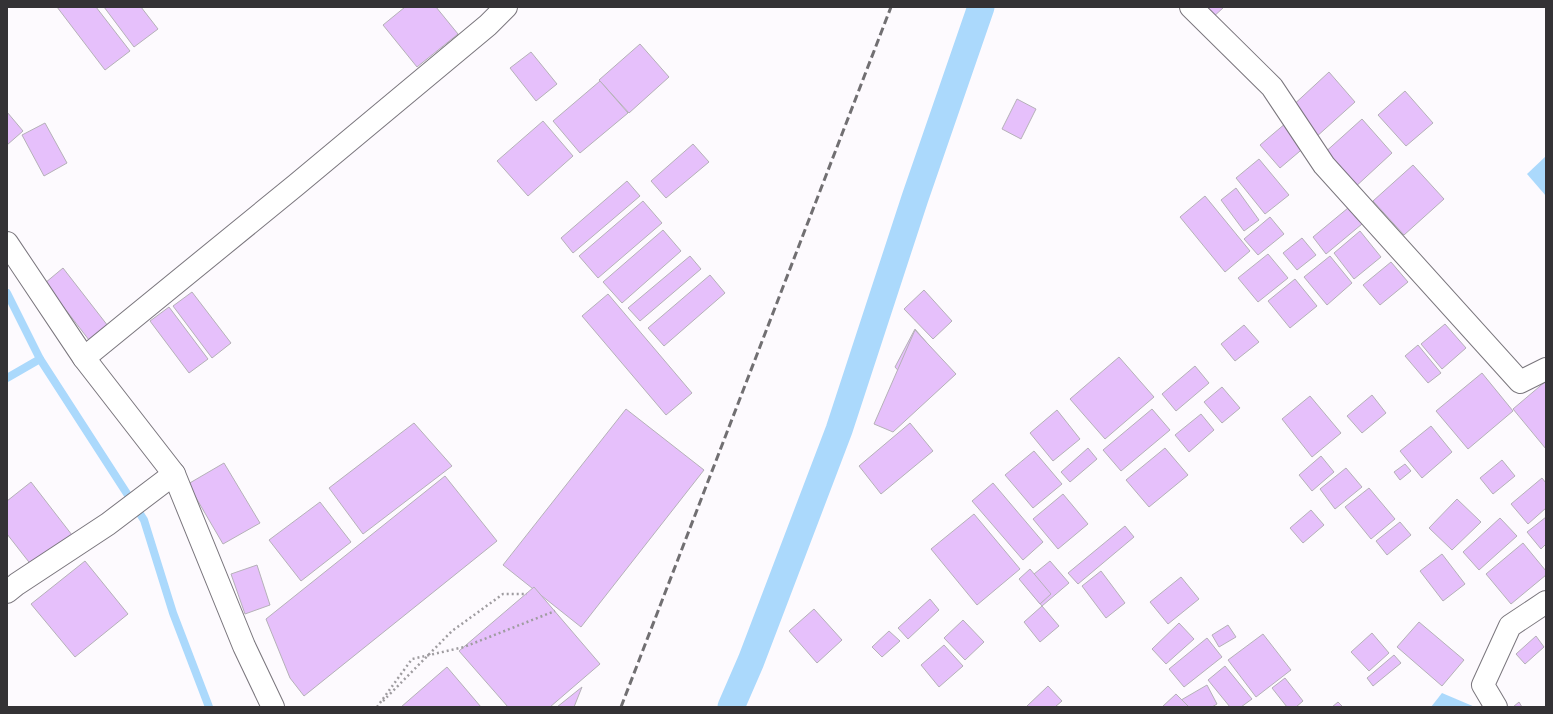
<svg xmlns="http://www.w3.org/2000/svg" width="1553" height="714" font-family="Quicksand,sans-serif">
	<style>
		.water { fill: #abd9fc }
		.lines { fill: none; stroke-linecap: round; stroke-linejoin: round }
		.stream { stroke: #abd9fc; stroke-width: 8 }
		.canal { stroke: #abd9fc; stroke-width: 27 }
		.building { fill: #e6c0fb; stroke: #b5b1b8 }
		.minor-casing { stroke: #7a767d; stroke-width: 24 }
		.path { stroke: #9f9ca0; stroke-width: 2.5; stroke-dasharray: 2 3; stroke-linecap: butt }
		.minor { stroke: #fff; stroke-width: 22 }
		.rail { stroke: #716f72; stroke-width: 3; stroke-dasharray: 8 4; stroke-linecap: butt }
	</style>
	<rect width="100%" height="100%" fill="#fdfafe"/>
	<g class="water">
		<path d="M1546 156V196L1527 174Z"/>
		<path d="M1442 693 1475 707H1431Z"/>
	</g>
	<g class="lines">
		<g class="stream">
			<path d="M7 293 40 359 7 378"/>
			<path d="M40 359 144 520 173 613 209 707"/>
		</g>
		<path class="canal" d="M731 707 751 661 839 430 915 198 981 7"/>
	</g>
	<g class="building">
		<path d="M57 7H96L130 51 105 70Z"/>
		<path d="M104 7H141L158 29 134 47Z"/>
		<path d="M405 7H436L458 34 417 67 383 25Z"/>
		<path d="M1199 7H1224L1211 19Z"/>
		<path d="M640 44 669 77 629 113 599 80Z"/>
		<path d="M531 52 557 84 536 101 510 68Z"/>
		<path d="M1329 72 1355 102 1315 138 1289 109Z"/>
		<path d="M600 81 628 113 580 153 553 121Z"/>
		<path d="M1405 91 1433 123 1406 146 1378 115Z"/>
		<path d="M1017 99 1036 109 1021 139 1002 129Z"/>
		<path d="M7 112 23 131 7 145Z"/>
		<path d="M1362 119 1392 153 1353 189 1322 155Z"/>
		<path d="M543 121 573 156 528 196 497 161Z"/>
		<path d="M45 123 67 163 44 176 22 135Z"/>
		<path d="M1286 123 1306 146 1280 168 1260 145Z"/>
		<path d="M693 144 709 162 666 198 651 181Z"/>
		<path d="M1259 159 1289 195 1265 214 1236 178Z"/>
		<path d="M1413 165 1444 199 1404 235 1373 201Z"/>
		<path d="M627 181 640 196 573 253 561 238Z"/>
		<path d="M1236 188 1259 220 1244 231 1221 200Z"/>
		<path d="M1205 196 1250 251 1225 272 1180 217Z"/>
		<path d="M643 201 662 223 598 278 579 256Z"/>
		<path d="M1348 208 1362 224 1326 254 1313 237Z"/>
		<path d="M1270 217 1284 234 1258 255 1244 239Z"/>
		<path d="M663 230 681 251 622 303 603 282Z"/>
		<path d="M1360 231 1381 257 1354 279 1334 253Z"/>
		<path d="M1302 238 1316 255 1297 270 1283 253Z"/>
		<path d="M1268 254 1288 278 1258 302 1238 278Z"/>
		<path d="M690 256 701 269 640 321 628 308Z"/>
		<path d="M1330 256 1352 283 1327 305 1304 277Z"/>
		<path d="M1391 262 1408 282 1380 305 1363 285Z"/>
		<path d="M63 268 108 326 89 340 45 283Z"/>
		<path d="M710 275 725 293 664 346 648 328Z"/>
		<path d="M1295 279 1317 306 1290 328 1268 301Z"/>
		<path d="M924 290 952 321 933 339 904 309Z"/>
		<path d="M192 292 231 343 212 358 173 306Z"/>
		<path d="M608 294 692 393 666 415 582 316Z"/>
		<path d="M169 307 208 359 189 373 150 321Z"/>
		<path d="M1445 324 1466 348 1442 369 1421 344Z"/>
		<path d="M1244 325 1259 342 1235 361 1221 344Z"/>
		<path d="M915 329 954 375 925 401 895 367Z"/>
		<path d="M915 330 956 374 893 432 874 424Z"/>
		<path d="M1418 345 1441 373 1428 383 1405 356Z"/>
		<path d="M1119 357 1154 397 1105 439 1070 399Z"/>
		<path d="M1195 366 1209 383 1176 411 1162 394Z"/>
		<path d="M1482 373 1513 411 1468 449 1436 411Z"/>
		<path d="M1546 381V449L1513 409Z"/>
		<path d="M1222 387 1240 408 1222 423 1204 402Z"/>
		<path d="M1372 395 1386 413 1362 433 1347 416Z"/>
		<path d="M1310 396 1341 433 1312 457 1282 419Z"/>
		<path d="M626 409 704 470 581 627 503 565Z"/>
		<path d="M1152 409 1170 430 1121 471 1103 450Z"/>
		<path d="M1057 410 1080 439 1053 461 1030 433Z"/>
		<path d="M1201 414 1214 430 1189 452 1175 435Z"/>
		<path d="M414 423 452 466 363 534 329 488Z"/>
		<path d="M910 423 933 451 881 494 859 466Z"/>
		<path d="M1431 426 1452 452 1422 478 1400 451Z"/>
		<path d="M1088 448 1097 459 1070 482 1061 472Z"/>
		<path d="M1165 448 1188 475 1149 507 1126 480Z"/>
		<path d="M1034 451 1062 484 1033 508 1005 475Z"/>
		<path d="M1321 456 1334 472 1312 491 1299 475Z"/>
		<path d="M1502 460 1515 476 1493 494 1480 478Z"/>
		<path d="M224 463 260 523 223 544 188 484Z"/>
		<path d="M1405 464 1411 471 1400 480 1394 472Z"/>
		<path d="M1346 468 1362 487 1335 509 1320 489Z"/>
		<path d="M445 476 497 541 304 696 290 678 266 619Z"/>
		<path d="M1542 478 1546 483V508L1528 524 1511 504Z"/>
		<path d="M31 482 72 535 32 566 7 534V501Z"/>
		<path d="M993 483 1043 542 1023 560 972 501Z"/>
		<path d="M1369 488 1395 519 1371 539 1345 507Z"/>
		<path d="M1063 494 1088 524 1058 549 1033 519Z"/>
		<path d="M1457 499 1481 522 1452 550 1429 528Z"/>
		<path d="M320 502 351 542 301 581 269 540Z"/>
		<path d="M1311 510 1324 525 1303 543 1290 528Z"/>
		<path d="M974 514 1020 569 977 605 931 549Z"/>
		<path d="M1546 517V544L1541 549 1527 532Z"/>
		<path d="M1500 518 1517 536 1479 570 1463 552Z"/>
		<path d="M1400 522 1411 535 1387 555 1376 541Z"/>
		<path d="M1125 526 1134 537 1078 584 1068 573Z"/>
		<path d="M1523 543 1546 571V575L1511 604 1486 574Z"/>
		<path d="M1442 554 1465 584 1443 601 1420 571Z"/>
		<path d="M85 561 128 614 75 657 31 604Z"/>
		<path d="M1050 561 1069 583 1042 606 1023 583Z"/>
		<path d="M257 565 270 605 245 614 231 574Z"/>
		<path d="M1030 569 1051 594 1040 604 1019 579Z"/>
		<path d="M1101 571 1125 603 1106 618 1082 586Z"/>
		<path d="M1181 577 1199 599 1168 624 1150 602Z"/>
		<path d="M534 587 600 664 550 707H508L459 651Z"/>
		<path d="M930 599 939 610 908 639 898 628Z"/>
		<path d="M1042 606 1059 626 1040 642 1024 622Z"/>
		<path d="M814 609 842 640 817 663 789 631Z"/>
		<path d="M963 620 984 642 965 660 944 638Z"/>
		<path d="M1419 622 1464 660 1442 686 1397 647Z"/>
		<path d="M1179 623 1194 639 1166 664 1152 649Z"/>
		<path d="M1228 625 1236 637 1219 647 1212 635Z"/>
		<path d="M889 631 900 641 882 657 872 647Z"/>
		<path d="M1372 633 1389 653 1369 671 1351 652Z"/>
		<path d="M1263 634 1291 670 1256 697 1228 660Z"/>
		<path d="M1536 636 1544 647 1525 664 1516 654Z"/>
		<path d="M1207 638 1222 657 1184 687 1169 669Z"/>
		<path d="M944 645 963 666 939 687 921 665Z"/>
		<path d="M1394 655 1401 663 1373 686 1367 678Z"/>
		<path d="M1225 666 1252 699 1241 707H1230L1208 680Z"/>
		<path d="M447 667 481 707H401Z"/>
		<path d="M1285 678 1303 701 1296 707H1287L1272 688Z"/>
		<path d="M1207 685 1217 704 1212 707H1178L1176 703Z"/>
		<path d="M1048 686 1062 701 1055 707H1026Z"/>
		<path d="M582 687 574 707H557Z"/>
		<path d="M1176 694 1189 707H1162Z"/>
		<path d="M1338 702 1343 707H1332Z"/>
		<path d="M1519 702 1522 707H1513Z"/>
	</g>
	<g class="lines">
		<g class="minor-casing">
			<g id="minor">
				<path d="M1191 7 1272 87 1324 165 1520 382 1546 369"/>
				<path d="M7 243 84 358 174 474 244 646 273 707"/>
				<path d="M84 358 296 185 488 25 506 7"/>
				<path d="M7 592 17 584 108 524 174 474"/>
				<path d="M1496 707 1483 685 1510 626 1546 602"/>
			</g>
		</g>
		<g class="path">
			<path d="M383 701 452 631 503 594H527"/>
			<path d="M377 707 412 659 464 647 555 611"/>
		</g>
		<use href="#minor" class="minor"/>
		<path class="rail" d="M621 707 891 7"/>
	</g>
	<rect width="1553" height="714" fill="none" stroke="#343235" stroke-width="16"/>
</svg>
